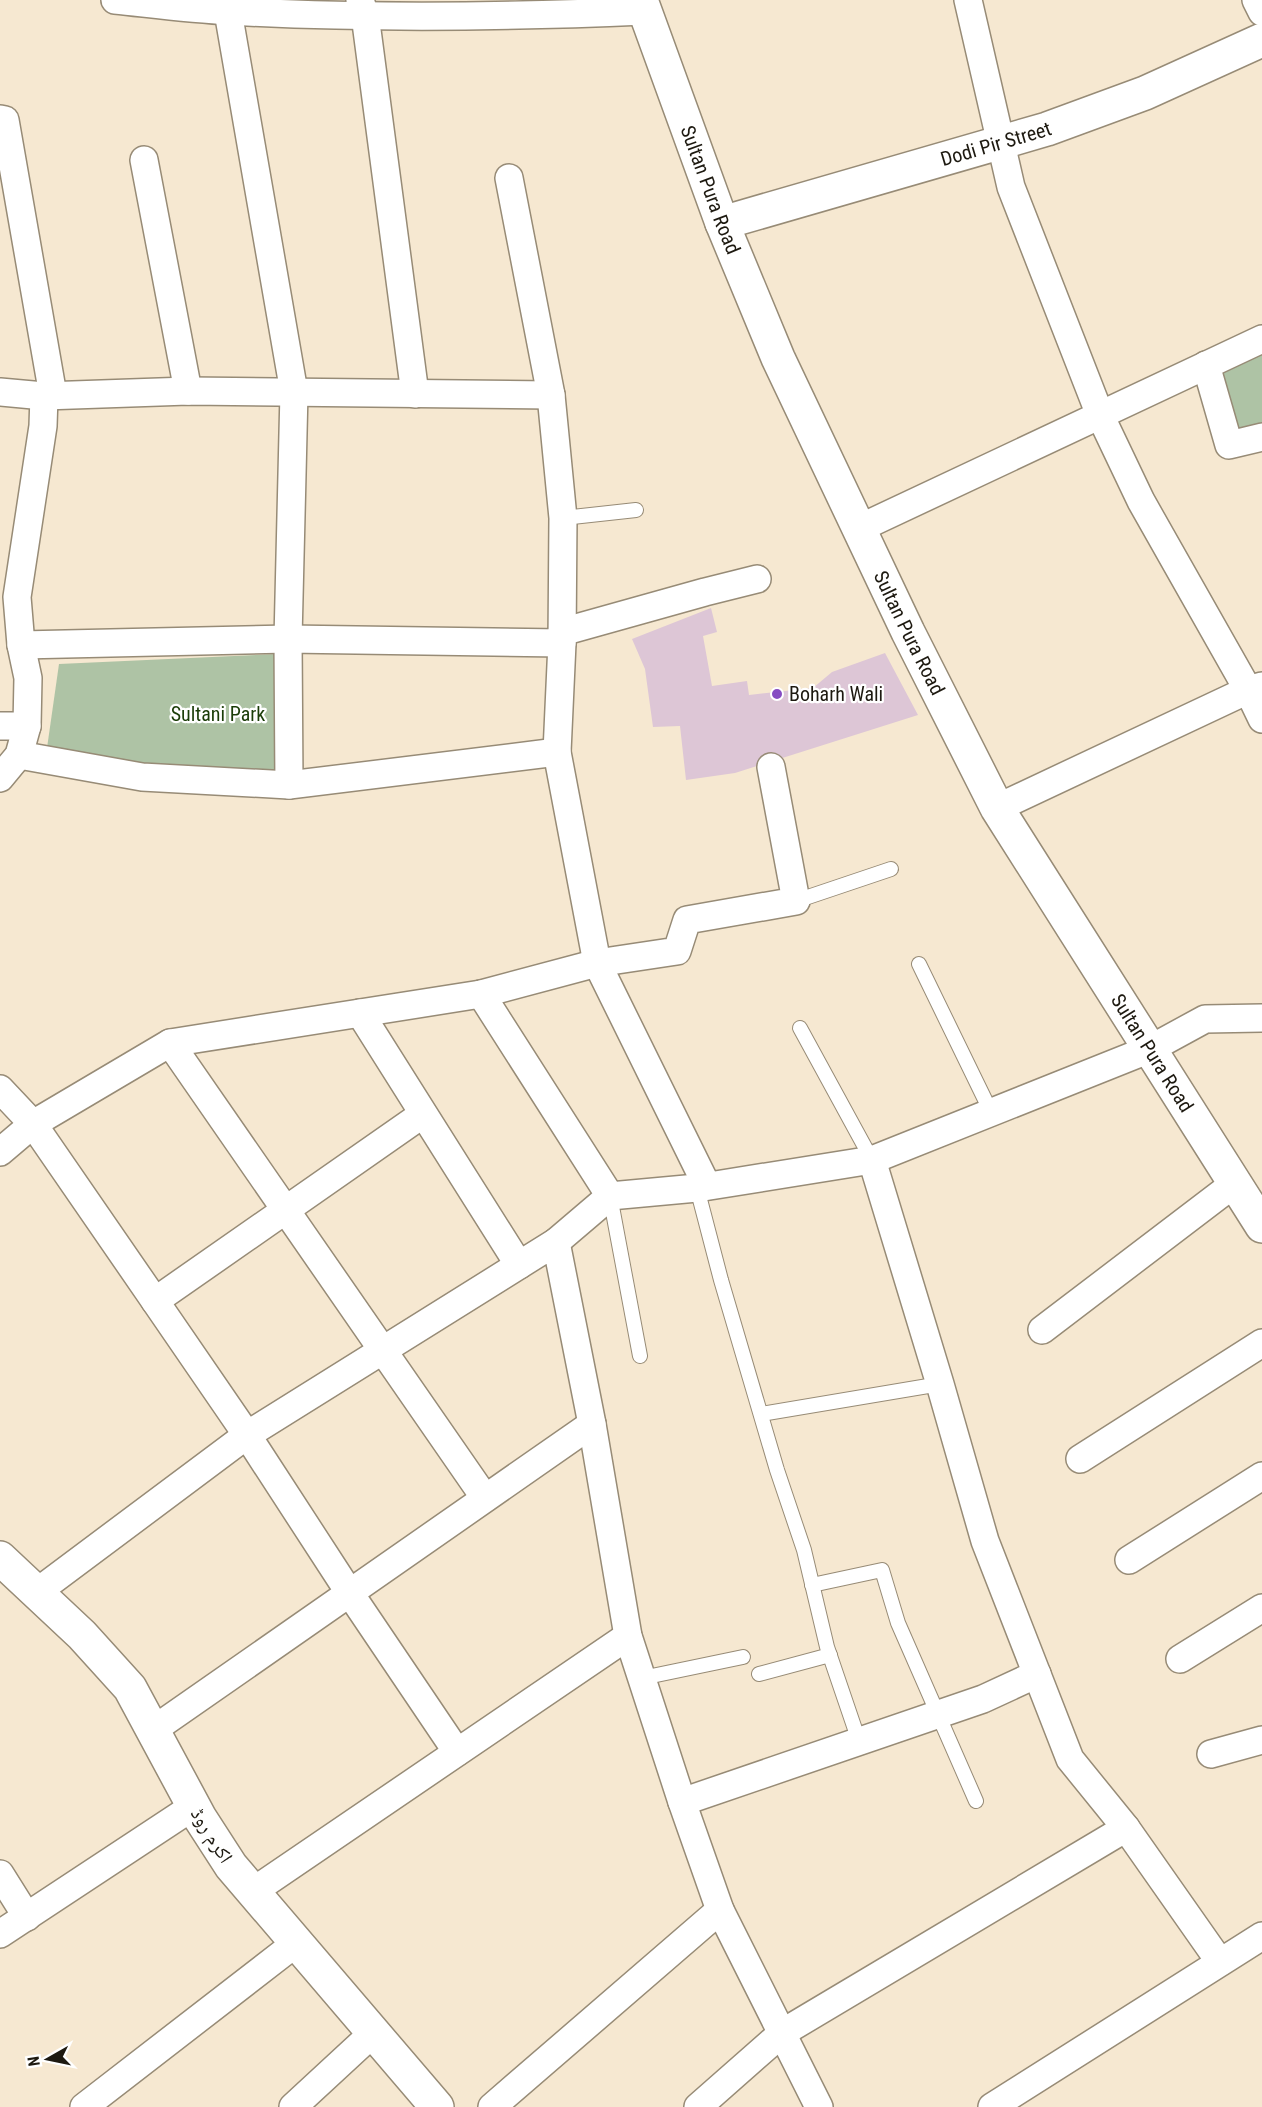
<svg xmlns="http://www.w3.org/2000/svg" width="1262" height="2107" font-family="'Roboto Condensed','Noto Naskh Arabic',sans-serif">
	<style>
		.green { fill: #aec3a5 }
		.building { fill: #ddc6d6 }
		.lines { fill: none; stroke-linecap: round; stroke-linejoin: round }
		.service-casing { stroke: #978b76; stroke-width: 16 }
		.minor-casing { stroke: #978b76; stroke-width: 30 }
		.tertiary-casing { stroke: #978b76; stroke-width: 36 }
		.secondary-casing { stroke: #978b76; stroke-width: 36 }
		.service { stroke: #fff; stroke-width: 14 }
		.minor { stroke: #fff; stroke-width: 27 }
		.tertiary { stroke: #fff; stroke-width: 33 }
		.secondary { stroke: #fff; stroke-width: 33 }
		.poi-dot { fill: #864cc2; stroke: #fff; stroke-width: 2 }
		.labels { text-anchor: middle; stroke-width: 4.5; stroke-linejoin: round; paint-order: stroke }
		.street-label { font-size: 20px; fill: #1d1910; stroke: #fff }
		.poi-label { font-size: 20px; fill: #1d1910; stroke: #fff; text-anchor: start }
		.park-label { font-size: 20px; fill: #1a3c07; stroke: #fff }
	</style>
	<rect width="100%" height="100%" fill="#f6e8d1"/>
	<g class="green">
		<path d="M1262 339V437L1229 445 1206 365Z"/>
		<path d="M276 654 275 776 46 755 59 664Z"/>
	</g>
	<path class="building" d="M711 608 717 632 703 636 712 686 747 681 749 695 813 688 832 672 885 653 918 715 735 773 686 780 680 726 653 727 645 669 632 639Z"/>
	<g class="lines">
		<g class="service-casing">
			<g id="service">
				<path d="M563 518 636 510"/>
				<path d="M796 901 891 869"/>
				<path d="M919 964 991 1112"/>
				<path d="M800 1028 872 1160"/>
				<path d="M697 1188 721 1280 777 1470 804 1550 827 1647 859 1741"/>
				<path d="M610 1196 640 1356"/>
				<path d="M761 1414 940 1384"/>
				<path d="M812 1585 882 1570 898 1623 976 1801"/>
				<path d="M759 1674 830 1655"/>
				<path d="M642 1678 743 1657"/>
			</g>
		</g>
		<g class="minor-casing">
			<g id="minor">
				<path d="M115 0C153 4 191 9 229 11 367 19 506 17 644 11"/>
				<path d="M226 0 294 392 288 639 289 785"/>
				<path d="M360 0 365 15 415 394"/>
				<path d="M968 0 1011 187 1100 415 1141 501 1248 690 1262 719"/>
				<path d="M1256 0 1262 12"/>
				<path d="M0 119 5 120 53 395"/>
				<path d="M144 160 188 391"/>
				<path d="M509 178 551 395 563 518 562 643 557 752 597 963 707 1186"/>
				<path d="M1206 365 1229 445 1262 437"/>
				<path d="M0 392 44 396 188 391 551 395"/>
				<path d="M860 528 1262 339"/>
				<path d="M562 632 705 592 757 579"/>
				<path d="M21 645 288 639 562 643"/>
				<path d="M0 726H27"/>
				<path d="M19 755 142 777 289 785 557 752"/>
				<path d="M0 778 19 755 27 726 28 678 21 645 17 597 43 426 44 396"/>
				<path d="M997 808 1248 690 1262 686"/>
				<path d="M481 994 610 1196"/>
				<path d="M360 1013 519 1265"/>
				<path d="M170 1043 485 1498"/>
				<path d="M0 1089 33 1124 155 1301 247 1435 349 1592 457 1752"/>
				<path d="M0 1152 33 1124 170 1043 481 994 597 963 677 951 687 920 796 901 771 767"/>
				<path d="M872 1160 940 1384 985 1541 1070 1759 1126 1828 1220 1962"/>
				<path d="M556 1242 610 1196 697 1188 872 1160 1150 1049 1205 1019 1262 1018"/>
				<path d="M155 1301 423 1114"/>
				<path d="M1042 1330 1235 1183"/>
				<path d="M1080 1459 1262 1343"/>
				<path d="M1129 1560 1262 1476"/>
				<path d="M37 1592 247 1435 556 1242 592 1424 628 1636 682 1802 720 1910 819 2107"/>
				<path d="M1180 1659 1262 1608"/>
				<path d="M153 1730 592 1424"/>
				<path d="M1211 1754 1262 1740"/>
				<path d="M682 1802 983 1699 1037 1674"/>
				<path d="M0 1874 27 1917"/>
				<path d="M252 1892 628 1636"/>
				<path d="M0 1934 194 1806"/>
				<path d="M84 2107 296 1943"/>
				<path d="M293 2107 373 2033"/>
				<path d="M492 2107 720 1910"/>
				<path d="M698 2107 782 2033 1126 1828"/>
				<path d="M992 2107 1262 1936"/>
			</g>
		</g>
		<g class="tertiary-casing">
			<g id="tertiary">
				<path id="s1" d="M722 223 1047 129 1145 93 1262 40"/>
				<path d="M0 1558 82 1635 130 1688 200 1818 231 1866 437 2107"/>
			</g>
		</g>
		<g class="secondary-casing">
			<g id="secondary">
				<path id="s2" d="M641 0 722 223 778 358 908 632 997 808 1262 1226"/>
			</g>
		</g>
		<use href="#service" class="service"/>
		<use href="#minor" class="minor"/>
		<use href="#tertiary" class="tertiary"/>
		<use href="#secondary" class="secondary"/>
	</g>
	<circle class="poi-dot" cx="777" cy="694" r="6"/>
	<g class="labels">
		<g class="street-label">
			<text dy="7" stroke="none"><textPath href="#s1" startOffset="285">Dodi Pir Street</textPath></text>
			<text dy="7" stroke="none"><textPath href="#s2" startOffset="202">Sultan Pura Road</textPath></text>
			<text dy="7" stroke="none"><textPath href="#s2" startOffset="688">Sultan Pura Road</textPath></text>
			<text dy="7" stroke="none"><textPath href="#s2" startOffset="1174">Sultan Pura Road</textPath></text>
			<text transform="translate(212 1835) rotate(58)" y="7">اکرم روڈ</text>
		</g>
		<g class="poi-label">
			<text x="789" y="701">Boharh Wali</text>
		</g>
		<g class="park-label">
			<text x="218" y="721">Sultani Park</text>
		</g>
	</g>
	<g transform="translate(48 2059) rotate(261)" stroke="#ffffff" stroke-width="4.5" paint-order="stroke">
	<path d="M0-4.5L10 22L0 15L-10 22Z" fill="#1d1910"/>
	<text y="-9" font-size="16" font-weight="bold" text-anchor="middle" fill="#1d1910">N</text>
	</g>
</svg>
